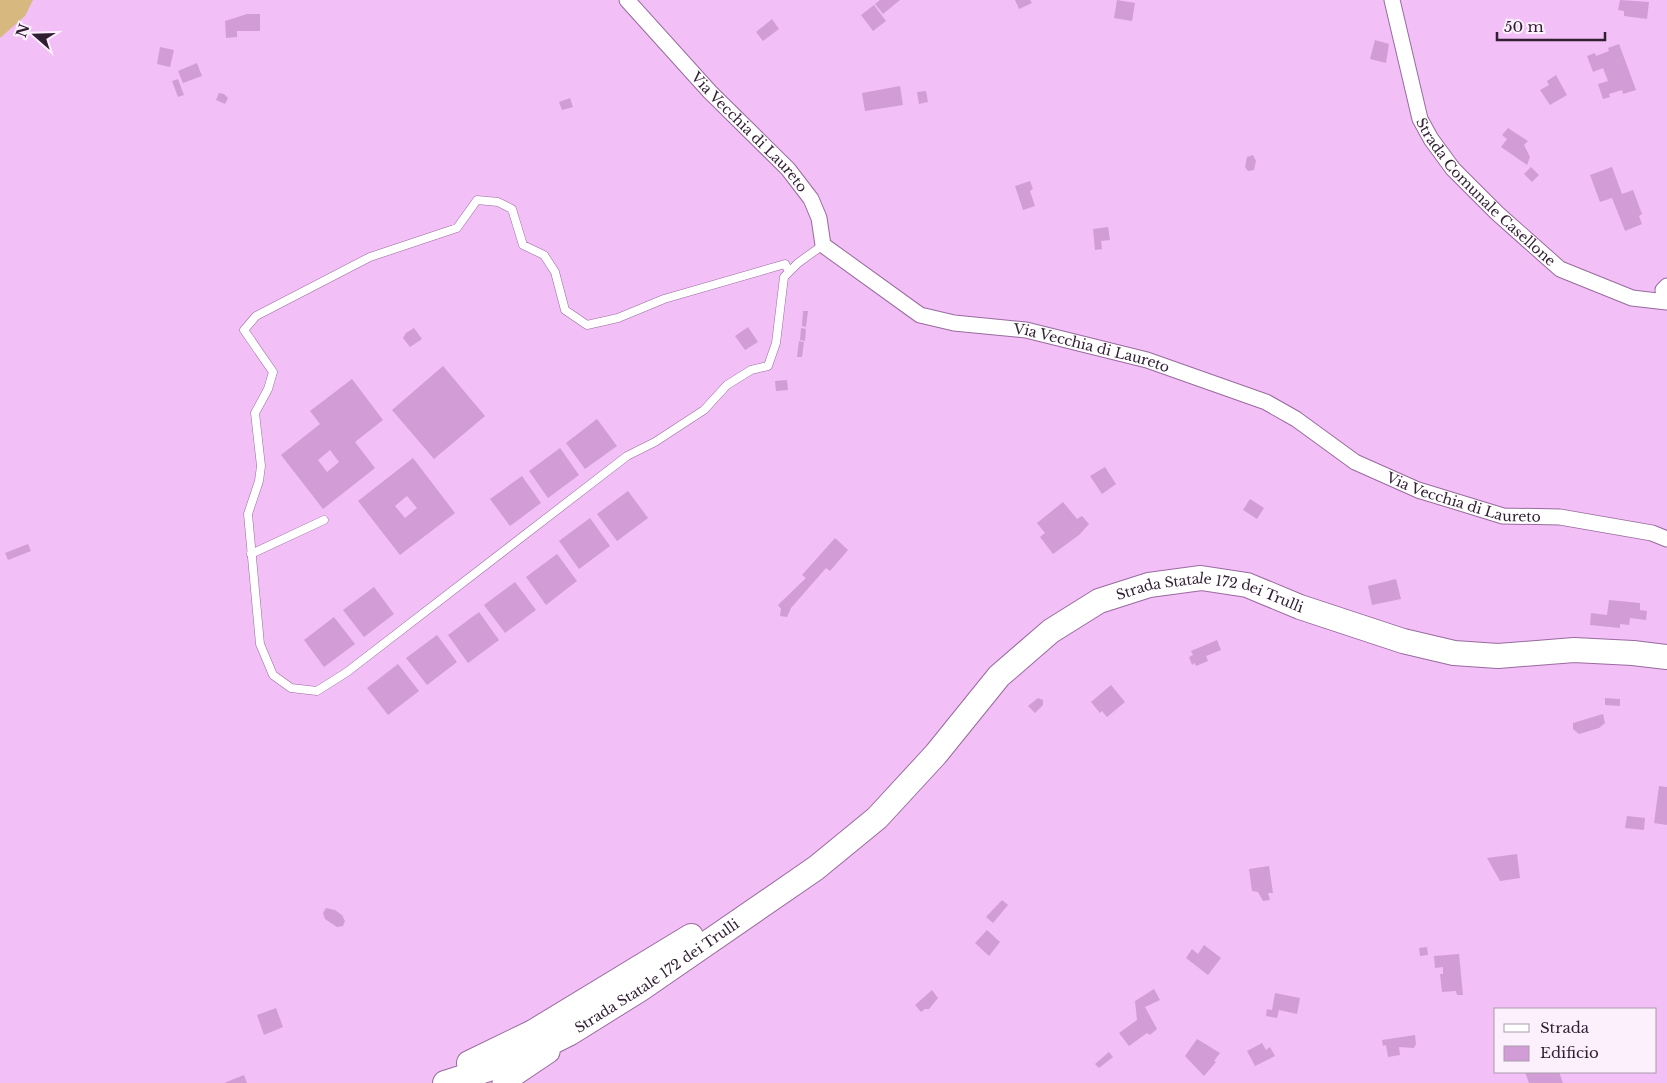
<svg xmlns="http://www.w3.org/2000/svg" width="1667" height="1083" font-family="'Libre Baskerville',serif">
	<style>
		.green { fill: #d7b97f }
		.building { fill: #d29dd7; fill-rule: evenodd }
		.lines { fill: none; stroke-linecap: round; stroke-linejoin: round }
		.lane-casing { stroke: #996b9e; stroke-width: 9 }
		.street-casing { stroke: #996b9e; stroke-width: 17 }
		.secondary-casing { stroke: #996b9e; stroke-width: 23 }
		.primary-casing { stroke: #996b9e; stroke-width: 26 }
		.lane { stroke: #fff; stroke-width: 8 }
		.street { stroke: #fff; stroke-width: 15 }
		.secondary { stroke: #fff; stroke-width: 21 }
		.primary { stroke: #fff; stroke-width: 24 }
		.labels { text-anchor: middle; stroke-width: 4; stroke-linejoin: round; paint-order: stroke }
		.street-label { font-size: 14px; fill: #311e33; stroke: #fbf0fc }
	</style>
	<rect width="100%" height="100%" fill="#f2bff7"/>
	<path class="green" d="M0 0H33L25 16 0 38Z"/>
	<g class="building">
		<path d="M880 0H900L883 14 875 4Z"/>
		<path d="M1015 0H1030L1032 3 1019 9Z"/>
		<path d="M1117 0 1135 3 1132 21 1114 18Z"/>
		<path d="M1620 0 1649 2 1647 19 1624 16V11L1618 10Z"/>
		<path d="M874 5 886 21 873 31 861 15Z"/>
		<path d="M247 14H260V31H237V37L226 38 225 21Z"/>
		<path d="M772 19 779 29 763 41 756 32Z"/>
		<path d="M1375 40 1389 44 1386 63 1370 59Z"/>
		<path d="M1619 44 1636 90 1623 94 1622 90 1609 94 1610 97 1603 99 1598 84 1608 81 1603 68 1593 72 1587 56 1595 53 1596 56 1609 51 1608 48Z"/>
		<path d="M160 47 174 50 170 67 157 64Z"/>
		<path d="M197 63 202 76 183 83 178 71Z"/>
		<path d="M1556 75 1567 95 1550 105 1540 90 1549 85 1547 81Z"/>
		<path d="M178 79 184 95 178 97 172 81Z"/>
		<path d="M900 86 903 105 865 111 862 93Z"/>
		<path d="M926 91 928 102 919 104 917 92Z"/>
		<path d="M219 93 224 94 228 98 225 104 216 100Z"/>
		<path d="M570 98 573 107 562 110 559 102Z"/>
		<path d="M1508 128 1528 141 1524 145 1530 157 1527 165 1501 147 1507 139 1502 135Z"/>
		<path d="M1253 155 1256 161 1254 170 1248 171 1245 167 1247 157Z"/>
		<path d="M1531 167 1539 175 1532 182 1524 174Z"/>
		<path d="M1612 167 1622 194 1633 190 1642 214 1639 216 1642 224 1625 231 1612 198 1600 202 1590 175Z"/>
		<path d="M1030 181 1033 189 1030 191 1035 206 1023 210 1015 186Z"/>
		<path d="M1108 227 1110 240 1101 241 1102 249 1095 250 1093 229Z"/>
		<path d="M803 311H808L806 327 802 326Z"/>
		<path d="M748 327 758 342 745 350 735 336Z"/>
		<path d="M414 328 422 339 410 347 403 338 406 333Z"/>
		<path d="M801 328 806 329 805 341 800 340Z"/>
		<path d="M799 341 804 342 802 357H797Z"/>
		<path d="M443 366 485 416 434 459 392 410Z"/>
		<path d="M352 379 383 420 355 442 375 468 323 509 281 455 320 424 310 411ZM330 450 339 462 327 472 318 460Z"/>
		<path d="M787 380 788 390 776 391 775 381Z"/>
		<path d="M597 419 617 446 585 469 566 443Z"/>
		<path d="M560 448 579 475 548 498 529 471Z"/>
		<path d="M413 458 455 513 400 555 358 501ZM407 496 417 508 405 518 395 506Z"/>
		<path d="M1105 467 1116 484 1102 494 1090 476Z"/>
		<path d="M522 476 541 503 510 526 490 499Z"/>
		<path d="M628 491 648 518 617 541 597 514Z"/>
		<path d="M1250 499 1264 508 1257 519 1243 510Z"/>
		<path d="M1063 502 1077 519 1082 516 1089 524 1079 535 1053 554 1040 537 1045 533 1037 523Z"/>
		<path d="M590 518 610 546 579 569 559 541Z"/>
		<path d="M835 538 848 550 830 571 826 568 791 608 787 617 780 616 781 609 778 605 806 578 802 575Z"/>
		<path d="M28 544 31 551 8 560 5 553Z"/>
		<path d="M557 554 577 581 546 605 526 577Z"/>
		<path d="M1396 579 1401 599 1372 605 1368 586Z"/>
		<path d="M515 582 536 610 505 633 484 605Z"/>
		<path d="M374 587 394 614 364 637 343 610Z"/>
		<path d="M1609 600 1640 603V610L1647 611 1646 620 1630 618 1629 625 1620 624V628L1590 625 1591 613 1607 615Z"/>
		<path d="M479 612 499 640 468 663 448 635Z"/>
		<path d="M334 617 355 644 324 667 304 640Z"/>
		<path d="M437 635 457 662 427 685 406 658Z"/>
		<path d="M1217 640 1221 650 1206 656 1208 661 1196 666 1195 663 1192 665 1189 657 1193 655 1191 651Z"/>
		<path d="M398 664 419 691 388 715 367 688Z"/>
		<path d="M1111 685 1125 702 1107 717 1102 711 1100 713 1091 702Z"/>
		<path d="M1038 698 1043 700V705L1035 713 1028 706Z"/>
		<path d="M1605 698 1620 699V706L1605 705Z"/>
		<path d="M1603 714 1605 723 1599 728 1579 734 1573 729V723Z"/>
		<path d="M1659 786 1667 787V825L1654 823Z"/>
		<path d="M1627 816 1645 818 1644 830 1625 828Z"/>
		<path d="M1517 854 1520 878 1500 881 1487 858Z"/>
		<path d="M1269 866 1273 893H1268L1270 900 1263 901 1258 892 1252 891 1249 869Z"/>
		<path d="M1002 900 1008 905 993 923 986 917Z"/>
		<path d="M326 908 335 910 342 915 345 921 343 926 337 927 325 919 323 913Z"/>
		<path d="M987 930 1000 942 989 956 975 943Z"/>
		<path d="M1204 945 1221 958 1208 975 1186 958 1192 949 1198 954Z"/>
		<path d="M1427 947 1428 955 1420 956 1419 948Z"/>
		<path d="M1459 954 1463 995H1457L1456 991 1442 992 1440 974H1443V967L1435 968 1434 956Z"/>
		<path d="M1154 989 1160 1000 1145 1007 1157 1029 1150 1035 1147 1033 1129 1046 1119 1033 1137 1020 1135 1001Z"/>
		<path d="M932 990 938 998 929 1009H925L921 1012 915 1005Z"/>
		<path d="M1275 993 1300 998 1297 1014 1279 1010 1277 1018 1266 1016 1267 1009 1272 1010Z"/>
		<path d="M276 1008 283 1027 264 1035 257 1015Z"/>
		<path d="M1415 1035 1416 1044 1414 1048 1399 1047 1400 1055 1388 1057 1386 1045 1383 1046 1382 1040Z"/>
		<path d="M1197 1039 1220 1053 1214 1061 1216 1062 1204 1076 1185 1056Z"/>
		<path d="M1262 1043 1266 1050 1270 1047 1275 1056 1255 1066 1247 1051Z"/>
		<path d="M1109 1052 1113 1057 1099 1068 1095 1064Z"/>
		<path d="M1525 1072H1559L1563 1083H1529Z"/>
		<path d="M244 1075 247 1083H224Z"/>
	</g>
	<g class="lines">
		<g class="lane-casing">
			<g id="lane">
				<path d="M789 271 785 264 664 299 618 318 587 325 565 310 555 272 544 255 523 245 512 209 498 202 477 200 457 228 370 257 256 316 244 330 273 372 268 389 255 413 261 466 259 481 248 514 260 644 273 675 291 688 317 691 347 672 627 456 655 442 704 410 727 385 751 370 768 366 776 343 784 277 798 263 823 245"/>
				<path d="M251 554 324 520"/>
			</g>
		</g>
		<g class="street-casing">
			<g id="street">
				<path id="s1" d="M627 0 710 92 788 169 811 199 819 218 823 245 920 315 954 323 1026 330 1147 360 1266 402 1296 419 1355 462 1418 490 1503 516 1560 517 1652 533 1667 539"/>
				<path id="s2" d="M1392 0 1420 119 1431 139 1453 169 1497 213 1560 269 1632 298 1667 302"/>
				<path d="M1667 286 1663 290 1664 296 1667 298"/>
			</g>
		</g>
		<g class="secondary-casing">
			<path id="secondary" d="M503 1083 549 1052"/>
		</g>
		<g class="primary-casing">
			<g id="primary">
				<path d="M469 1063 533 1032 691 936"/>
				<path id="s3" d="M445 1083 514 1061 570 1033 639 990 816 868 877 818 936 754 999 676 1051 631 1099 601 1149 585 1201 578 1247 585 1300 607 1403 641 1454 653 1498 656 1574 650 1633 653 1667 657"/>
			</g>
		</g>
		<use href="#lane" class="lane"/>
		<use href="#street" class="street"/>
		<use href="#secondary" class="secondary"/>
		<use href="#primary" class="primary"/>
	</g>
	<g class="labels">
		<g class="street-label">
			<text dy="5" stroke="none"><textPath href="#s1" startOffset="180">Via Vecchia di Laureto</textPath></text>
			<text dy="5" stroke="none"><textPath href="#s2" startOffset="221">Strada Comunale Casellone</textPath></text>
			<text dy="5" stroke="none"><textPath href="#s1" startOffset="614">Via Vecchia di Laureto</textPath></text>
			<text dy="5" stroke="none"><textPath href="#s1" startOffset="1020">Via Vecchia di Laureto</textPath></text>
			<text dy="5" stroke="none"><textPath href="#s3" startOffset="938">Strada Statale 172 dei Trulli</textPath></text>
			<text dy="5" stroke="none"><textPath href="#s3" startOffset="239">Strada Statale 172 dei Trulli</textPath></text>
		</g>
	</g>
	<rect x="1494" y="1008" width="162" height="65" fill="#fbf0fc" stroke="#aa9cac"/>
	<rect x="1504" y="1024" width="25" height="8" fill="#ffffff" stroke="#aa9cac"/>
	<text x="1540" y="1033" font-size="15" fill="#311e33">Strada</text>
	<rect x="1504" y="1046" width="25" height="15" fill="#d29dd7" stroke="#aa9cac"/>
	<text x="1540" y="1058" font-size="15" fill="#311e33">Edificio</text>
	<g transform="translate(35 35) rotate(290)" stroke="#fbf0fc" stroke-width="4" paint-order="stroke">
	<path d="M0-4L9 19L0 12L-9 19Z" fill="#311e33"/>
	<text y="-8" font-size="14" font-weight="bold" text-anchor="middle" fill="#311e33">N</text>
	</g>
	<path d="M1497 32v8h108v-8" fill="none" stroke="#311e33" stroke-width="2.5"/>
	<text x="1504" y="32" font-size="15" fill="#311e33" stroke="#fbf0fc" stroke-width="4" paint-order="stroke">50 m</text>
</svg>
